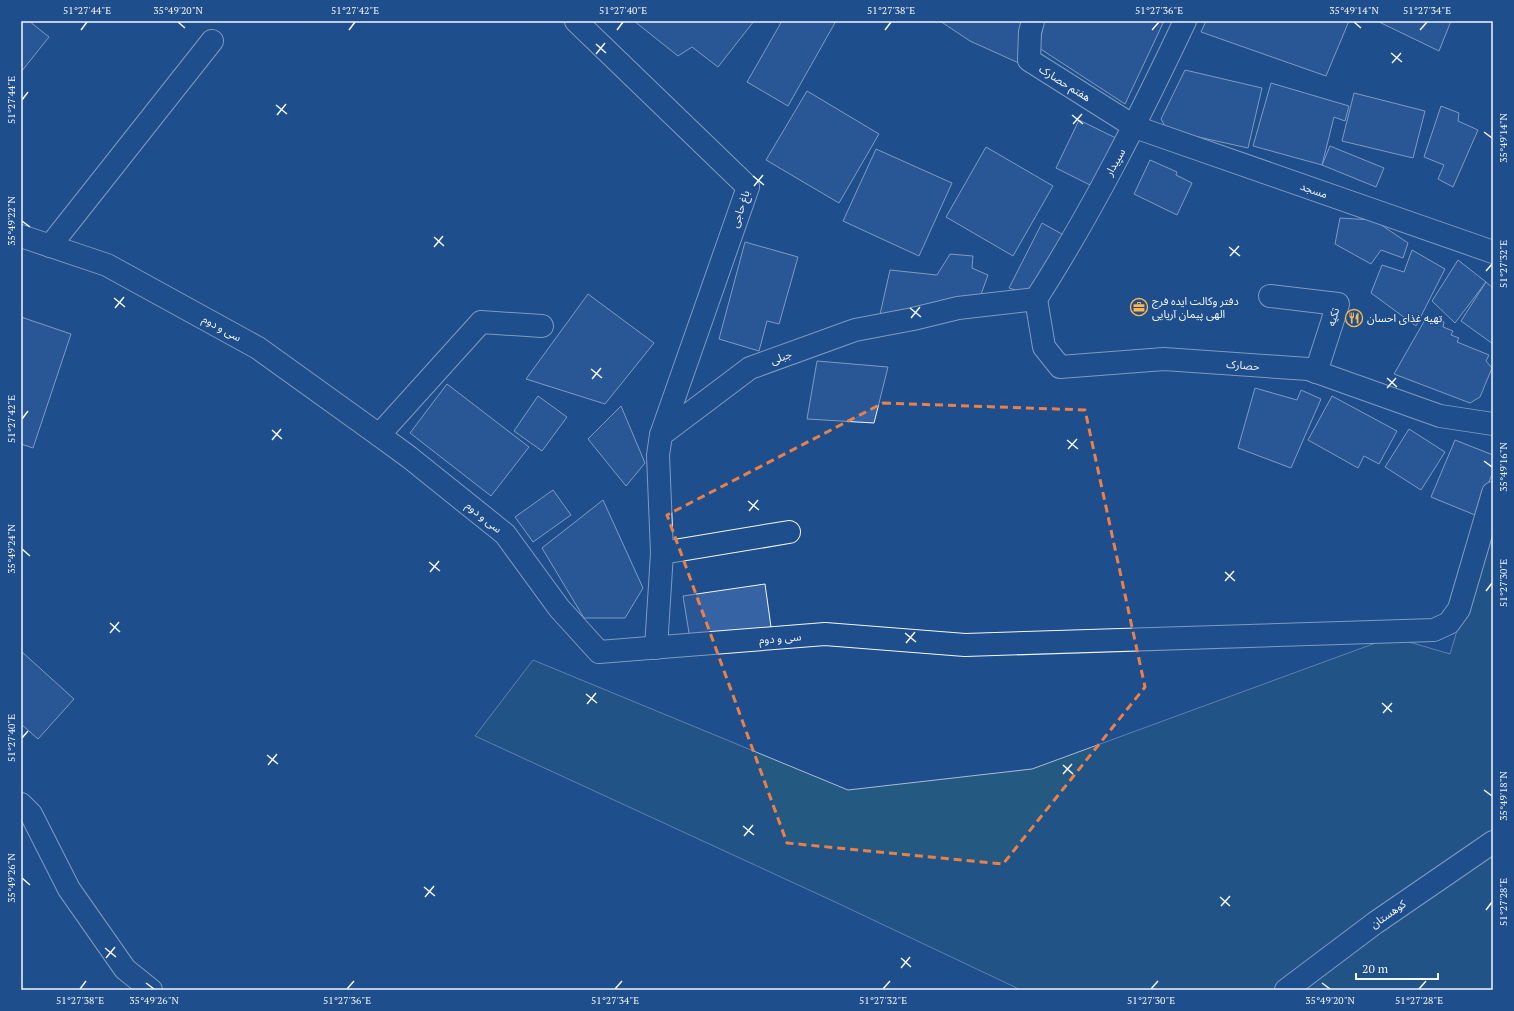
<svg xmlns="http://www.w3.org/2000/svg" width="1514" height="1011" font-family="'PT Serif','Noto Sans Arabic',serif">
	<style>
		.green { fill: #245a82; stroke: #a8bbd7 }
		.building { fill: #3563a3; stroke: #f2f6ff }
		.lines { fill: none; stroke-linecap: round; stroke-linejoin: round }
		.street-casing { stroke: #f2f6ff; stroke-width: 24 }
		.street { stroke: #1f4e8c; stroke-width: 22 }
		.marked { fill: none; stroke: #ea8049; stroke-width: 3; stroke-dasharray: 8 5; stroke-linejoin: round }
		.ticks { fill: none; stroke: #f2f6ff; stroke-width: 1.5 }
		.labels { text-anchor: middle; stroke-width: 3; stroke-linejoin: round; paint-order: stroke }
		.street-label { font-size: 11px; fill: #f2f6ff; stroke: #1f4e8c }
		.poi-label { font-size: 11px; fill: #f2f6ff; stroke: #1f4e8c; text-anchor: start }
		.neatline { fill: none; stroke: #f2f6ff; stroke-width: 1.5 }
		.ticks-label { font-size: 10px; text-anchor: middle; fill: #f2f6ff }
	</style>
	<rect width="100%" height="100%" fill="#1f4e8c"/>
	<path class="green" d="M1493 510V990H1021L833 901 475 736 533 660 848 790 1032 769 1392 637 1450 654Z"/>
	<g class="building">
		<path d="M21 21H29L49 37 21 72Z"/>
		<path d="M634 21H754L718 67 692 47 678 56Z"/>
		<path d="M782 21H836L788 106 747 82Z"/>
		<path d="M940 21H1027L1021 64 970 41Z"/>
		<path d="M1044 21H1164L1125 104 1039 48Z"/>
		<path d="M1206 21H1349L1326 76 1201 32Z"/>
		<path d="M1377 21H1451L1439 51Z"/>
		<path d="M1185 70 1262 88 1248 148 1167 130 1161 119Z"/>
		<path d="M1271 83 1349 106 1345 121 1334 117 1322 165 1253 146Z"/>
		<path d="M807 91 879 134 839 203 766 160Z"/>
		<path d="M1354 93 1425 111 1413 158 1342 141Z"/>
		<path d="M1441 106 1459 113 1458 121 1478 130 1453 187 1438 179 1444 165 1424 157Z"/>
		<path d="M1079 120 1120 140 1096 188 1056 168Z"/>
		<path d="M1330 146 1384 168 1376 187 1322 165Z"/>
		<path d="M986 147 1053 186 1013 256 946 217Z"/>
		<path d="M876 149 952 183 919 256 843 221Z"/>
		<path d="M1150 160 1177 172 1176 175 1192 183 1177 215 1134 194Z"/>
		<path d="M1340 218 1374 220 1408 243 1403 258 1381 250 1371 264 1335 244Z"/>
		<path d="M1042 223 1069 238 1034 296 1009 288Z"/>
		<path d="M745 242 798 257 779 324 767 321 759 351 719 339Z"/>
		<path d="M1412 250 1445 269 1416 326 1371 293 1382 265 1404 272Z"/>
		<path d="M950 254 973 256 972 268 988 275 979 300 879 319 890 270 937 275Z"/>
		<path d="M1458 260 1486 282 1455 323 1432 301Z"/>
		<path d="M1486 282 1493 288V344L1461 321Z"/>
		<path d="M588 294 654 343 605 404 526 379Z"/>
		<path d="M21 317 71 334 33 448 21 444Z"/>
		<path d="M1426 318 1444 322 1443 327 1453 331 1451 335 1459 338 1457 342 1489 355 1486 361 1492 368 1480 397 1470 403 1394 374Z"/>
		<path d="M817 361 888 367 874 423 807 419Z"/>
		<path d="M447 384 529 447 491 496 410 433Z"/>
		<path d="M1255 388 1297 400 1301 390 1321 399 1291 468 1238 448Z"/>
		<path d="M538 396 567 417 542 451 514 431Z"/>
		<path d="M1332 396 1397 431 1379 464 1364 456 1358 468 1308 440Z"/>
		<path d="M621 406 645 463 626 486 588 439Z"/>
		<path d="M1409 429 1445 452 1421 490 1385 467Z"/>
		<path d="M1455 440 1493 455V472L1475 515 1431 497Z"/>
		<path d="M553 490 571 515 533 542 515 517Z"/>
		<path d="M603 500 643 588 625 618H584L542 548Z"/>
		<path d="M765 584 771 627 690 639 683 596Z"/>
		<path d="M21 651 74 699 38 739 21 724Z"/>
	</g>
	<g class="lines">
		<g class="street-casing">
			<g id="street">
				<path d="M576 21 748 187 661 435"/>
				<path d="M1033 21 1030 32 1029 60 1135 127 1493 252"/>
				<path d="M21 236 107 265 258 348 379 435 409 457 505 534 559 608 599 652 825 634 965 645 1434 630 1449 623 1459 609 1493 493"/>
				<path d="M50 246 212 41"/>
				<path d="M1270 296 1338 304 1316 372"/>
				<path d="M1036 299 1044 347 1060 367 1164 359 1308 369 1440 416 1493 424"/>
				<path d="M1036 299C1093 210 1140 116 1185 21"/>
				<path d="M379 435 481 322 542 326"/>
				<path d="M662 553 789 532"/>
				<path d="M656 648 662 553 658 455 661 435 750 368 855 330 913 319 958 308 1036 299"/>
				<path d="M21 804 31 814 69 889 125 969 151 990"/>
				<path d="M1286 990 1375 923 1493 842"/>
			</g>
		</g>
		<use href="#street" class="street"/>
	</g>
	<path d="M0 0H1514V1011H0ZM883 403 1085 410 1145 687 1003 864 787 843 667 515Z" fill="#1f4e8c" fill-opacity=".55" fill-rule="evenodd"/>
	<path class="marked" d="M883 403 1085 410 1145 687 1003 864 787 843 667 515Z"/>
	<path class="ticks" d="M178 22 185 28M1354 22 1361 28M81 30 87 22M349 30 355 22M617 30 623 22M885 30 891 22M1152 30 1159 22M1420 30 1427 22M596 44 606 53M1391 53 1402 62M596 54 605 43M1392 63 1401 53M22 100 28 92M276 105 287 114M277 115 286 104M1072 115 1083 124M1073 124 1082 114M1484 132 1492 138M753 176 764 185M754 186 763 175M22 221 30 227M434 237 444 246M434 247 443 236M1229 247 1240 256M1230 256 1239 246M1486 271 1492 264M114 298 125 307M115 308 124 297M910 308 921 317M911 318 920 307M591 369 602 378M1387 378 1397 387M592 379 601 368M1387 388 1396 378M22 419 28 411M272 430 282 439M272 440 281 429M1067 440 1078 449M1068 449 1077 439M1484 461 1492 467M748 501 759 510M749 511 758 500M22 549 30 556M429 562 440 571M430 572 439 561M1225 572 1235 581M1225 581 1234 571M1486 591 1492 583M110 623 120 632M110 633 119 622M905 633 916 642M906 643 915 632M586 694 597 703M1382 703 1392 712M587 704 596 693M1383 713 1392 703M22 738 28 731M267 755 278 764M268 765 277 754M1063 765 1073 774M1063 774 1072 764M1484 790 1492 796M743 826 754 835M744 836 753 825M22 878 30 885M424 887 435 896M425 897 434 886M1220 897 1230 906M1221 906 1230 896M1486 910 1492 902M105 948 116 957M106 958 115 947M901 958 911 967M901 968 910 957M146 983 154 989M1322 983 1330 989M80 989 86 981M347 989 354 981M615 989 622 981M883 989 890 981M1151 989 1158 981M1419 989 1426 981"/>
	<defs>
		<g id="office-ring" transform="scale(0.9)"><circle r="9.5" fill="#1f4e8c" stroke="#ffb74d" stroke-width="1.5"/><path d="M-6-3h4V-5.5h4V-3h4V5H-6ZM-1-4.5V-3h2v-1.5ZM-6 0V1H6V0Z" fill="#ffb74d"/></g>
		<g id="restaurant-ring" transform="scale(0.9)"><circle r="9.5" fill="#1f4e8c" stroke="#ffb74d" stroke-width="1.5"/><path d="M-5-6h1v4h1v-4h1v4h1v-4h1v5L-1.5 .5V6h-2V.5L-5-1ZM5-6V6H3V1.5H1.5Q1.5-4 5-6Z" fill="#ffb74d"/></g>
	</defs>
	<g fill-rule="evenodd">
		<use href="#office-ring" x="1139" y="307"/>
		<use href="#restaurant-ring" x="1354" y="318"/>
	</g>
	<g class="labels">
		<g class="street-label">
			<text transform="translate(1065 83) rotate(32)" y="4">هفتم حصارک</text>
			<text transform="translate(1115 162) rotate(-61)" y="4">سپیدار</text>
			<text transform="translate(1314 190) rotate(19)" y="4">مسجد</text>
			<text transform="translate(740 209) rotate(-72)" y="4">باغ حاجی</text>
			<text transform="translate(1333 317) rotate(-75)" y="4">تکیه</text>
			<text transform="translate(222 328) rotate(29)" y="4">سی و دوم</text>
			<text transform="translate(781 357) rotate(-20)" y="4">جبلی</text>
			<text transform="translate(1243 365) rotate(4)" y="4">حصارک</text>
			<text transform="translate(484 517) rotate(39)" y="4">سی و دوم</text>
			<text transform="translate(780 638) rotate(-5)" y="4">سی و دوم</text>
			<text transform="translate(1388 914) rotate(-35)" y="4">کوهستان</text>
		</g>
		<g class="poi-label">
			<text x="1152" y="305">دفتر وکالت ایده فرج<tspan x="1152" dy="13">الهی پیمان آریایی</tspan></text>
			<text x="1367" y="322">تهیه غذای احسان</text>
		</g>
	</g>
	<rect width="1514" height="1011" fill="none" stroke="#1f4e8c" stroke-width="44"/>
	<path d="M1356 973v6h82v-6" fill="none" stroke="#f2f6ff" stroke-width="2"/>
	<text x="1362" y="973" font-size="12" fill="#f2f6ff" stroke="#1f4e8c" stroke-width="3" paint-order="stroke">20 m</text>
	<rect x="22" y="22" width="1470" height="967" class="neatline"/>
	<g class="ticks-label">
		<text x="87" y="14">51°27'44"E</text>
		<text x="178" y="14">35°49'20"N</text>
		<text x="355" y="14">51°27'42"E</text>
		<text x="623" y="14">51°27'40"E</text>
		<text x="891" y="14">51°27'38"E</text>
		<text x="1159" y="14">51°27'36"E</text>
		<text x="1354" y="14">35°49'14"N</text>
		<text x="1427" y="14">51°27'34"E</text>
		<text transform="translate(11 100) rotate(-90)" y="4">51°27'44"E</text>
		<text transform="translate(1503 138) rotate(-90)" y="4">35°49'14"N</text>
		<text transform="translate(11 221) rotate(-90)" y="4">35°49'22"N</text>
		<text transform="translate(1503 264) rotate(-90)" y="4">51°27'32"E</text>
		<text transform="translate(11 419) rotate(-90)" y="4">51°27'42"E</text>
		<text transform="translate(1503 467) rotate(-90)" y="4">35°49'16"N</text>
		<text transform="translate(11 549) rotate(-90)" y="4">35°49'24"N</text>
		<text transform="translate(1503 583) rotate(-90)" y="4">51°27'30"E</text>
		<text transform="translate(11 738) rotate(-90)" y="4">51°27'40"E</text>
		<text transform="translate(1503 796) rotate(-90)" y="4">35°49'18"N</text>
		<text transform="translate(11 878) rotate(-90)" y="4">35°49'26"N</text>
		<text transform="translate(1503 902) rotate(-90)" y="4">51°27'28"E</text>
		<text x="80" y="1004">51°27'38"E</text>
		<text x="154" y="1004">35°49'26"N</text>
		<text x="347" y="1004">51°27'36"E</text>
		<text x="615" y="1004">51°27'34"E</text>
		<text x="883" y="1004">51°27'32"E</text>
		<text x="1151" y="1004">51°27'30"E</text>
		<text x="1330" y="1004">35°49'20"N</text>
		<text x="1419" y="1004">51°27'28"E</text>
	</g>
</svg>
